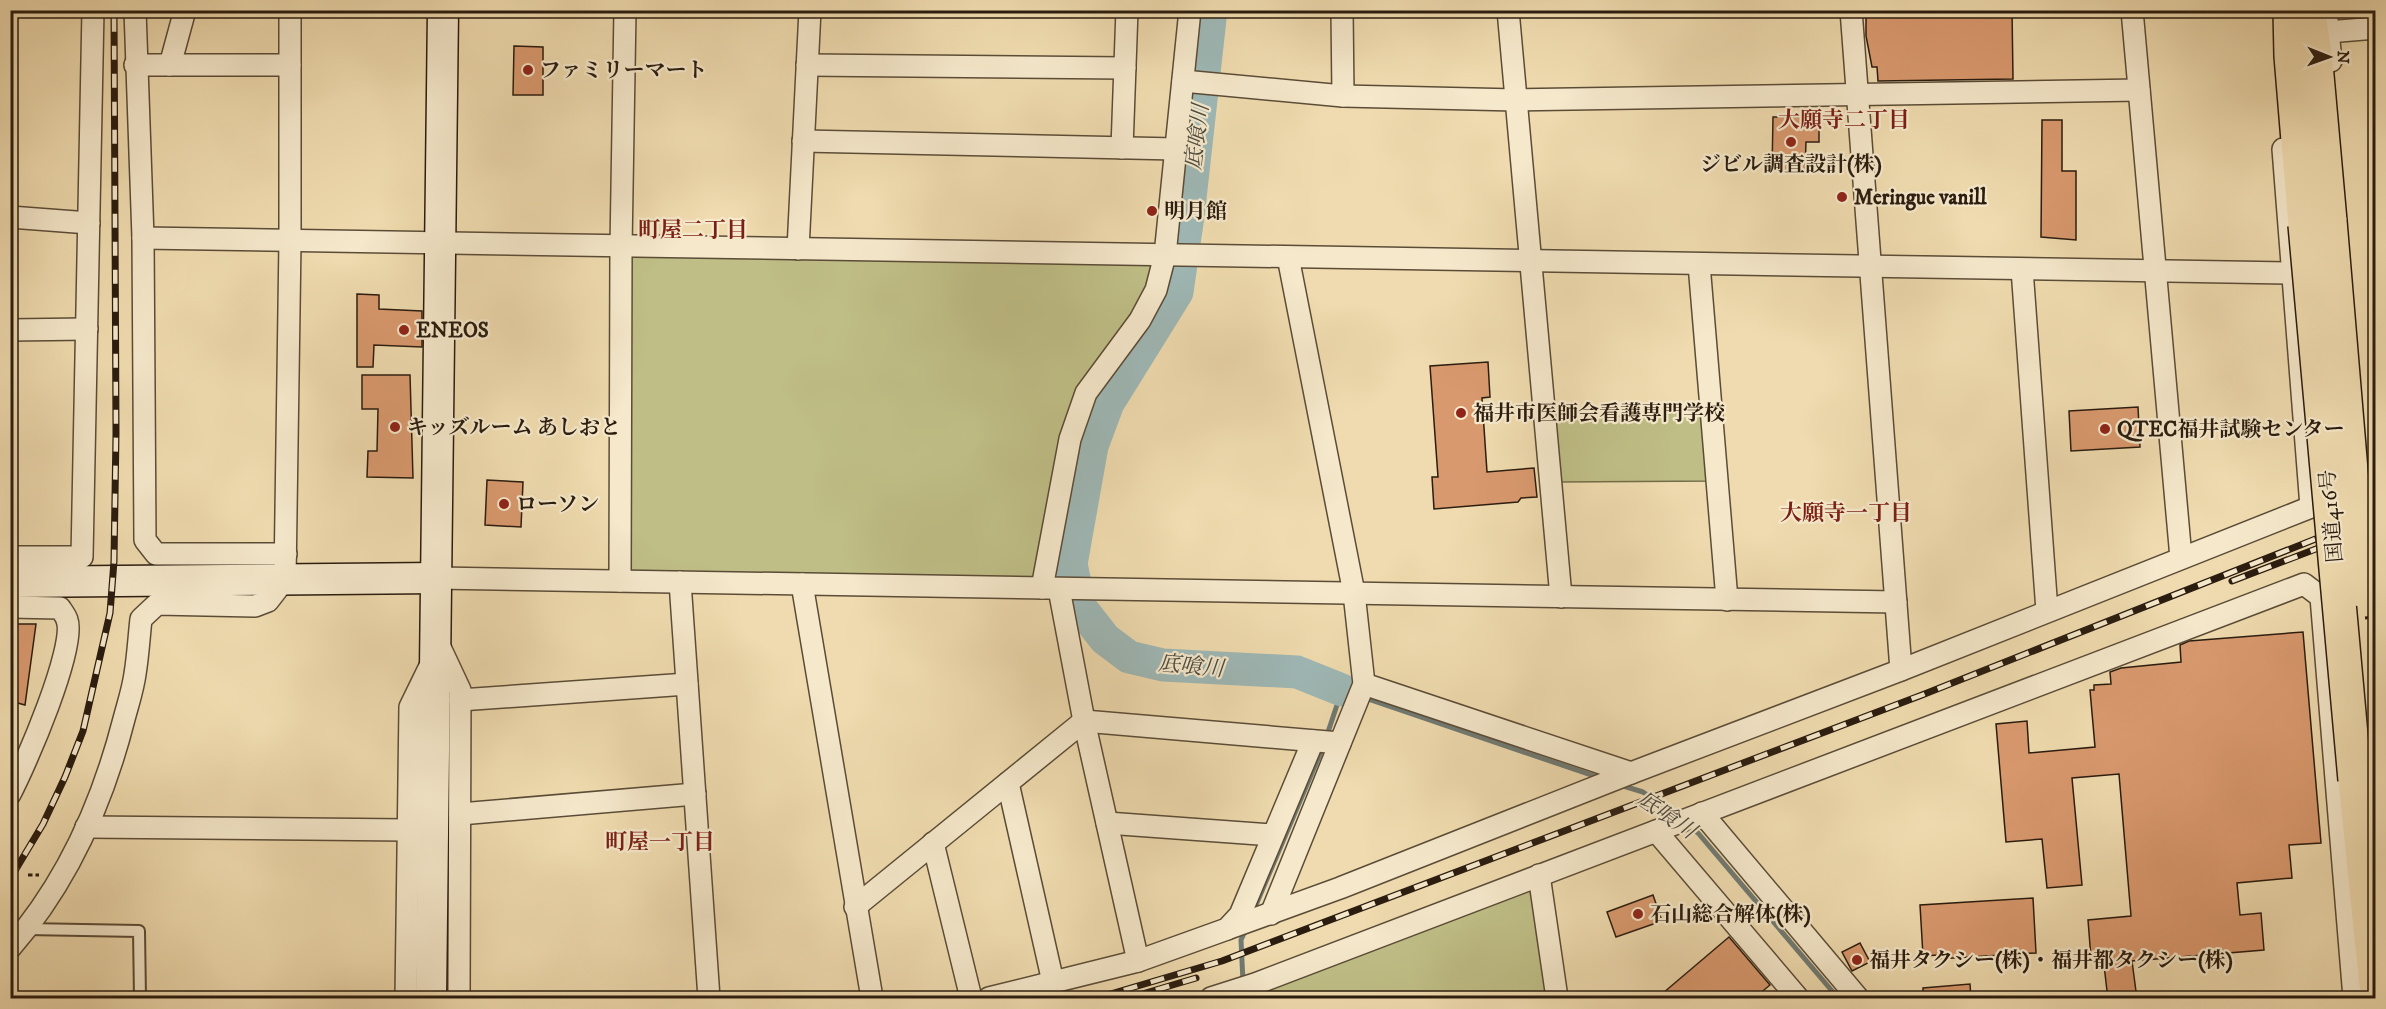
<svg xmlns="http://www.w3.org/2000/svg" width="2386" height="1009" font-family="'IM FELL DW Pica','Noto Serif JP',serif">
	<style>
		.green { fill: #bfbe86; stroke: #746d4a; stroke-width: 1.5 }
		.lines { fill: none; stroke-linecap: round; stroke-linejoin: round }
		.stream { stroke: #707a73; stroke-width: 5 }
		.river { stroke: #9eb8b6; stroke-width: 33 }
		.building { fill: #d9996e; stroke: #2a1c0f; stroke-width: 1.5 }
		.lane-casing { stroke: #5b4c37; stroke-width: 14 }
		.street-casing { stroke: #5b4c37; stroke-width: 24 }
		.secondary-casing { stroke: #2a1c0f; stroke-width: 33 }
		.highway-casing { stroke: #2a1c0f; stroke-width: 36 }
		.path { stroke: #2a1c0f; stroke-width: 3; stroke-dasharray: 4.5 3; stroke-linecap: butt }
		.lane { stroke: #f5e8cb; stroke-width: 10 }
		.street { stroke: #f5e8cb; stroke-width: 21 }
		.secondary { stroke: #f5e8cb; stroke-width: 30 }
		.highway { stroke: #efdbaf; stroke-width: 33 }
		.rail-casing { stroke: #2a1c0f; stroke-width: 7 }
		.rail { stroke: #f5e8cb; stroke-width: 4.5; stroke-dasharray: 14; stroke-linecap: butt }
		.highway-bridge-casing { stroke: #2a1c0f; stroke-width: 36; stroke-linecap: butt }
		.highway-bridge { stroke: #efdbaf; stroke-width: 33 }
		.poi-dot { fill: #8f2418; stroke: #f5e8cb; stroke-width: 2 }
		.labels { text-anchor: middle; stroke-width: 4.5; stroke-linejoin: round; paint-order: stroke }
		.poi-label { font-size: 21px; font-weight: bold; fill: #2a1c0f; stroke: #f5e8cb; text-anchor: start }
		.street-label { font-size: 21px; fill: #2a1c0f; stroke: #f5e8cb }
		.neighbourhood-label { font-size: 22px; font-weight: bold; fill: #7a1f14; stroke: #f5e8cb }
		.water-label { font-size: 22px; font-style: italic; fill: #4d4b41; stroke: #f5e8cb }
	</style>
	<rect width="100%" height="100%" fill="#efdbaf"/>
	<filter id="stains"><feTurbulence type="fractalNoise" baseFrequency=".00333" numOctaves="4"/><feColorMatrix values="0 0 0 0 .2 0 0 0 0 .09 0 0 0 0 .02 0 0 0 .5 -.17"/></filter>
	<radialGradient id="worn" r=".72"><stop offset=".6" stop-color="#630" stop-opacity="0"/><stop offset="1" stop-color="#630" stop-opacity=".3"/></radialGradient>
	<g class="green">
		<path d="M621 247 1165 255 1081 408 1042 588 620 581Z"/>
		<path d="M1711 411 1717 481 1557 482 1555 420Z"/>
		<path d="M1531 878 1548 998H1262V982Z"/>
	</g>
	<g class="lines">
		<g class="stream">
			<path d="M1365 698 1600 778"/>
			<path d="M1326 738 1342 690 1356 695"/>
			<path d="M1620 785 1643 792 1677 817"/>
			<path d="M1686 824 1698 833 1838 998"/>
			<path d="M1253 912 1323 747"/>
			<path d="M1243 982 1241 940 1246 929"/>
		</g>
		<path class="river" d="M1211 10 1188 216 1177 292 1108 403 1092 446 1071 564 1080 607 1105 639 1129 657 1163 665 1297 672 1342 690"/>
	</g>
	<g class="building">
		<path d="M1866 10H2012L2013 79 1878 81 1877 67H1872L1866 36Z"/>
		<path d="M514 46 543 47V95H513Z"/>
		<path d="M1773 117H1806V126H1819V142H1806L1805 171H1772Z"/>
		<path d="M2042 120H2062V171H2076V240L2041 237Z"/>
		<path d="M357 294 379 295V309L422 311V347L374 345 373 367H357Z"/>
		<path d="M1488 362 1490 397 1482 398 1487 472 1534 468 1537 497 1521 498 1518 502 1434 509 1432 477H1438L1430 366Z"/>
		<path d="M362 375H410L413 478 367 477 368 451H377L378 409H362Z"/>
		<path d="M2138 407 2140 447 2071 451 2069 411Z"/>
		<path d="M487 480 523 482 521 527 485 525Z"/>
		<path d="M10 624H36L25 705 10 701Z"/>
		<path d="M2303 632 2321 843 2289 845 2292 878 2237 883 2240 915 2261 913 2264 950 2132 961 2137 999H2108L2103 957 2091 958 2088 920 2131 916 2119 774 2072 778 2082 885 2047 888 2042 839 2006 842 1996 724 2027 721 2029 753 2095 747 2090 690H2094V685L2111 684 2110 672 2121 668 2181 662 2180 645 2189 641Z"/>
		<path d="M1653 895 1662 921 1616 937 1607 912Z"/>
		<path d="M2033 898 2036 953 1938 959V955L1923 956 1920 905Z"/>
		<path d="M1729 937 1770 985 1753 999H1656Z"/>
		<path d="M1860 943 1870 962 1852 971 1842 952Z"/>
		<path d="M1970 984 1971 999H1923V988Z"/>
	</g>
	<g class="lines">
		<g class="lane-casing">
			<path id="lane" d="M26 929 139 931 140 998"/>
		</g>
		<g class="street-casing">
			<g id="street">
				<path d="M135 10 143 238 145 540 156 554H286"/>
				<path d="M1342 10 1343 96"/>
				<path d="M1508 10 1561 597"/>
				<path d="M1851 10 1901 670"/>
				<path d="M2132 10 2181 558"/>
				<path d="M2326 10 2331 61"/>
				<path d="M2328 32 2376 28"/>
				<path d="M135 65H290"/>
				<path d="M170 65 185 10"/>
				<path d="M807 65 1125 68"/>
				<path d="M1183 81 1343 96 1516 100 2139 90"/>
				<path d="M803 141 1176 149"/>
				<path d="M1122 148 1127 10"/>
				<path d="M10 217 89 223"/>
				<path d="M143 238 2291 273"/>
				<path d="M798 249 810 10"/>
				<path d="M1699 264 1727 600"/>
				<path d="M2022 269 2047 611"/>
				<path d="M10 330 87 329"/>
				<path d="M2343 487 2368 478 2376 483"/>
				<path d="M10 557H82L93 10"/>
				<path d="M437 578 1896 602"/>
				<path d="M620 581 621 247 625 10"/>
				<path d="M680 582 709 998"/>
				<path d="M802 584 872 998"/>
				<path d="M1042 588 1070 439 1086 393 1140 320 1156 290 1165 255 1190 10"/>
				<path d="M1059 589 1084 721 1138 961"/>
				<path d="M10 607 60 608C62 611 66 616 67 620 77 646 25 766 10 794"/>
				<path d="M438 643 460 690 459 998"/>
				<path d="M1364 684 1631 773"/>
				<path d="M460 700 687 684"/>
				<path d="M1008 783 1053 982"/>
				<path d="M1702 813 1858 998"/>
				<path d="M460 814 695 794"/>
				<path d="M1107 823 1273 835"/>
				<path d="M86 827 407 830"/>
				<path d="M1656 831 1798 998"/>
				<path d="M933 843 971 998"/>
				<path d="M1539 875 1557 998"/>
				<path d="M855 907 1084 721 1340 743"/>
				<path d="M1271 914 1364 684 1354 593 1288 257"/>
				<path d="M1227 929 1340 888 1631 773 1901 670 2311 507 2283 149"/>
				<path d="M10 948C67 883 103 801 124 719 128 704 133 689 135 674 138 656 139 637 141 619L157 604 255 606 268 601 285 579 290 241V10"/>
				<path d="M406 998 410 707 432 662"/>
				<path d="M989 998 1138 961 1227 929 1240 915 1313 741"/>
				<path d="M1211 998 1255 984 2304 584 2321 597 2354 998"/>
			</g>
		</g>
		<g class="secondary-casing">
			<g id="secondary">
				<path d="M10 582 437 578"/>
				<path d="M431 998 443 10"/>
			</g>
		</g>
		<g class="highway-casing">
			<g id="highway">
				<path d="M2290 10 2291 56 2305 225"/>
				<path d="M2308 10 2315 53 2330 221"/>
				<path d="M2355 780 2376 985"/>
			</g>
		</g>
		<g class="path">
			<path d="M2365 618 2376 617"/>
			<path d="M28 875H39"/>
		</g>
		<use href="#lane" class="lane"/>
		<use href="#street" class="street"/>
		<use href="#secondary" class="secondary"/>
		<use href="#highway" class="highway"/>
		<g class="rail-casing">
			<g id="rail">
				<path d="M2232 581 2376 526"/>
				<path d="M10 879 43 824 65 777 83 731 110 613 114 561 116 433 114 10"/>
				<path d="M1097 998 1222 961 1922 695 2376 515"/>
				<path d="M1129 998 1196 978"/>
			</g>
		</g>
		<use href="#rail" class="rail"/>
		<g class="highway-bridge-casing">
			<g id="highway-bridge">
				<path d="M2330 221 2361 590"/>
				<path d="M2305 225 2355 780"/>
			</g>
		</g>
		<use href="#highway-bridge" class="highway-bridge"/>
	</g>
	<g class="poi-dot">
		<circle cx="528" cy="70" r="6"/>
		<circle cx="1791" cy="142" r="6"/>
		<circle cx="1842" cy="197" r="6"/>
		<circle cx="1152" cy="211" r="6"/>
		<circle cx="404" cy="330" r="6"/>
		<circle cx="1461" cy="413" r="6"/>
		<circle cx="395" cy="427" r="6"/>
		<circle cx="2105" cy="429" r="6"/>
		<circle cx="504" cy="504" r="6"/>
		<circle cx="1638" cy="914" r="6"/>
		<circle cx="1857" cy="960" r="6"/>
	</g>
	<g class="labels">
		<g class="poi-label">
			<text x="540" y="77">ファミリーマート</text>
			<text x="1791" y="171" text-anchor="middle">ジビル調査設計(株)</text>
			<text x="1854" y="204">Meringue vanill</text>
			<text x="1164" y="218">明月館</text>
			<text x="416" y="337">ENEOS</text>
			<text x="1473" y="420">福井市医師会看護専門学校</text>
			<text x="407" y="434">キッズルーム あしおと</text>
			<text x="2117" y="436">QTEC福井試験センター</text>
			<text x="516" y="511">ローソン</text>
			<text x="1650" y="921">石山総合解体(株)</text>
			<text x="1869" y="967">福井タクシー(株)・福井都タクシー(株)</text>
		</g>
		<g class="street-label">
			<text transform="translate(2331 516) rotate(-95)" y="7">国道416号</text>
		</g>
		<g class="neighbourhood-label">
			<text x="1844" y="127">大願寺二丁目</text>
			<text x="693" y="237">町屋二丁目</text>
			<text x="1846" y="520">大願寺一丁目</text>
			<text x="660" y="849">町屋一丁目</text>
		</g>
		<g class="water-label">
			<text transform="translate(1196 137) rotate(-83)" y="8">底喰川</text>
			<text transform="translate(1191 665) rotate(5)" y="8">底喰川</text>
			<text transform="translate(1667 814) rotate(35)" y="8">底喰川</text>
		</g>
	</g>
	<rect width="2386" height="1009" fill="none" stroke="#efdbaf" stroke-width="36"/>
	<rect x="12" y="12" width="2362" height="985" fill="none" stroke="#2a1c0f" stroke-width="3"/>
	<rect x="18" y="18" width="2350" height="973" fill="none" stroke="#2a1c0f" stroke-width="1.5"/>
	<g transform="translate(2329 57) rotate(91)" stroke="#f5e8cb" stroke-width="4.5" paint-order="stroke">
	<path d="M0-4.5L10 22L0 15L-10 22Z" fill="#2a1c0f"/>
	<text y="-9" font-size="16" font-weight="bold" text-anchor="middle" fill="#2a1c0f">N</text>
	</g>
	<rect width="100%" height="100%" filter="url(#stains)"/>
	<rect width="100%" height="100%" fill="url(#worn)"/>
</svg>
